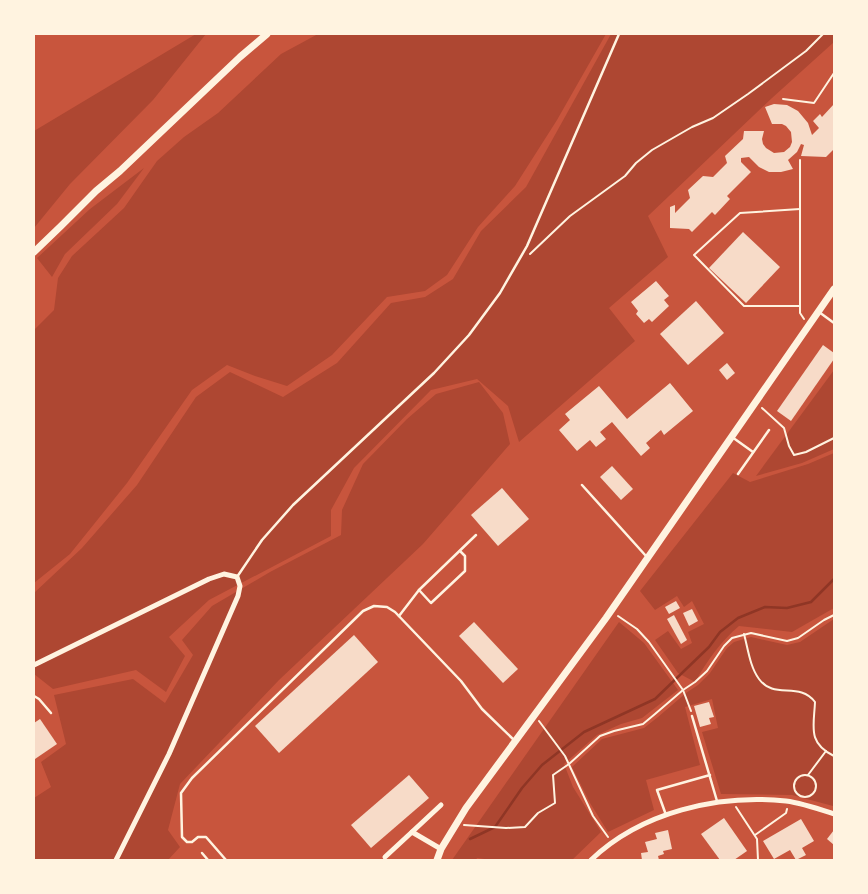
<svg xmlns="http://www.w3.org/2000/svg" width="868" height="894" font-family="Poppins,sans-serif">
	<style>
		.green { fill: #ae4732 }
		.lines { fill: none; stroke-linecap: round; stroke-linejoin: round }
		.stream { stroke: #8f3625; stroke-width: 2.5 }
		.building { fill: #f7dbc8 }
		.path { stroke: #fff3e0; stroke-width: 2 }
		.service { stroke: #fff3e0; stroke-width: 2.5 }
		.minor { stroke: #fff3e0; stroke-width: 5 }
		.tertiary { stroke: #fff3e0; stroke-width: 7 }
	</style>
	<rect width="100%" height="100%" fill="#c8553d"/>
	<g class="green">
		<path d="M196 34H206L153 100 70 184 34 228V131Z"/>
		<path d="M318 34H606L557 120 515 186 478 227 447 275 425 291 387 297 332 355 287 386 255 376 227 365 192 390 127 483 70 554 34 583V330L54 310 58 278 72 256 124 208 157 161 184 137 218 113 281 54Z"/>
		<path d="M611 34H834V42L772 98 648 216 668 257 609 308 635 341 519 442 508 406 477 379 431 390 354 468 331 510V536L209 600 169 637 185 656 166 692 136 670 53 689 34 674V593L82 548 137 485 196 397 230 372 283 397 337 363 391 303 425 297 453 279 481 231 526 187Z"/>
		<path d="M144 168 117 204 65 254 52 277 37 258 90 209Z"/>
		<path d="M834 370V449L802 463 756 476Z"/>
		<path d="M479 382 503 413 510 444 423 544 279 680 180 784 168 830 180 847 168 860H34V798L51 787 41 762 66 744 54 695 133 679 165 703 193 655 182 640 212 606 270 572 341 535 342 510 363 464 407 419 436 394Z"/>
		<path d="M834 453V608L792 632 739 626C721 641 707 661 695 682L678 673 655 640 668 631 681 649 692 643 688 632 704 624 692 601 684 607 677 596 655 610 640 591 733 473 750 482 808 464Z"/>
		<path d="M834 619 833 806 792 795 721 794 702 732 718 728 712 699 685 707 700 765 646 780 654 810 608 832 590 803 572 767 602 739 644 728 658 717 686 693 698 685 710 673 727 648 734 642 751 637 787 645 800 642Z"/>
		<path d="M619 622 644 643 678 690 642 718 621 724 597 735 564 764 573 787 601 832 572 860H492L477 858 476 860H452Z"/>
	</g>
	<g class="lines">
		<path class="stream" d="M470 839 495 827 522 788 542 765 584 732 655 699 709 647 720 632 738 618 765 607 787 608 811 602 834 579"/>
	</g>
	<g class="building">
		<path d="M774 104 787 105 798 111 808 123 812 135 819 128 813 121 820 114 822 117 834 104V149L826 157 801 156 804 145 801 144 797 152 788 160 793 169 781 172H769L759 167 749 157 741 158V162L751 172 727 196 730 199 715 215 712 212 692 232 689 229 670 228V207L675 205V213L690 198 688 190 703 176 713 177 727 163 725 156 743 139 744 131H764L762 139 763 144 766 148 774 153 784 152 790 147 792 142 791 132 786 126 782 124H772L765 107Z"/>
		<path d="M743 232 780 267 746 303 709 268Z"/>
		<path d="M656 281 669 296 664 300 669 306 652 322 649 319 644 323 636 314 638 311 631 302Z"/>
		<path d="M696 301 724 333 688 365 660 334Z"/>
		<path d="M823 345 834 353V359L791 421 777 411Z"/>
		<path d="M727 363 735 373 727 380 719 370Z"/>
		<path d="M670 383 693 411 664 435 661 430 646 443 650 448 641 456 612 422 600 432 606 439 596 447 590 440 577 451 559 430 570 420 565 414 599 386 627 419Z"/>
		<path d="M612 466 633 489 621 500 600 477Z"/>
		<path d="M502 488 529 519 498 546 471 515Z"/>
		<path d="M676 601 680 608 669 614 665 607Z"/>
		<path d="M692 609 698 621 689 626 683 613Z"/>
		<path d="M674 615 687 640 681 644 667 619Z"/>
		<path d="M474 622 518 669 503 683 459 636Z"/>
		<path d="M354 635 378 662 279 753 255 726Z"/>
		<path d="M709 702 714 717 709 718 711 724 700 727 694 706Z"/>
		<path d="M40 719 57 744 35 759 34 757V723Z"/>
		<path d="M409 775 429 798 371 848 351 825Z"/>
		<path d="M724 818 747 851 734 860H720L701 834Z"/>
		<path d="M801 819 814 841 802 848 806 855 796 860 790 850 774 859 763 841Z"/>
		<path d="M668 830 672 849 663 851 664 854 658 856 659 860H642L641 853 648 852 645 842 657 839 655 833Z"/>
		<path d="M834 830V845L827 839Z"/>
	</g>
	<g class="lines">
		<g class="path">
			<path d="M783 99 814 103 834 73"/>
			<path d="M800 160V313L804 319"/>
			<path d="M800 209 740 213 694 255 744 306H800"/>
			<path d="M530 254 570 216 625 176 636 163 652 150 692 127 713 118 748 94 806 51 823 34"/>
			<path d="M762 408 784 428 789 446 794 455 806 452 834 438"/>
			<path d="M618 616 637 629 649 642 683 690 691 711"/>
			<path d="M744 634C748 649 750 667 759 679 774 700 799 681 815 702 814 726 807 743 834 756"/>
			<path d="M539 721 565 756 593 816 608 837"/>
			<path d="M808 775 826 751"/>
			<circle cx="805" cy="786" r="11"/>
			<path d="M736 807 757 839 758 860"/>
			<path d="M464 825 506 828 525 827 538 813 555 803 553 775 569 764 600 736 614 731 643 724 655 714 683 690 695 682 707 671 724 646 732 638 751 633 787 641 798 638 824 620 834 615"/>
			<path d="M755 835 786 813 787 809"/>
		</g>
		<g class="service">
			<path d="M819 312 834 323"/>
			<path d="M732 437 753 452"/>
			<path d="M738 474 769 430"/>
			<path d="M582 485 646 556"/>
			<path d="M237 577 262 540 293 505 434 373 469 335 500 293 527 246 619 34"/>
			<path d="M419 590 431 603 465 571V556L460 551"/>
			<path d="M399 616 419 590 476 535"/>
			<path d="M34 696 39 699 51 713"/>
			<path d="M692 716 717 801"/>
			<path d="M666 815 657 790 710 775"/>
			<path d="M202 853 208 860"/>
			<path d="M226 860 206 837H198L192 842H187L182 837 181 793 192 778 363 611 374 606 387 607 395 612 461 681 482 709 514 740"/>
		</g>
		<g class="minor">
			<path d="M34 665 209 579 224 574 237 577 240 586 238 596 169 754 116 860"/>
			<path d="M412 832 441 805"/>
			<path d="M385 857 412 832 441 849"/>
			<path d="M591 860C641 812 718 794 786 801 802 803 819 809 834 814"/>
		</g>
		<g class="tertiary">
			<path d="M34 252 61 226 96 191 120 171 240 57 267 34"/>
			<path d="M437 860 441 849 466 808 606 618 834 289"/>
		</g>
	</g>
	<rect width="868" height="894" fill="none" stroke="#fff3e0" stroke-width="70"/>
</svg>
